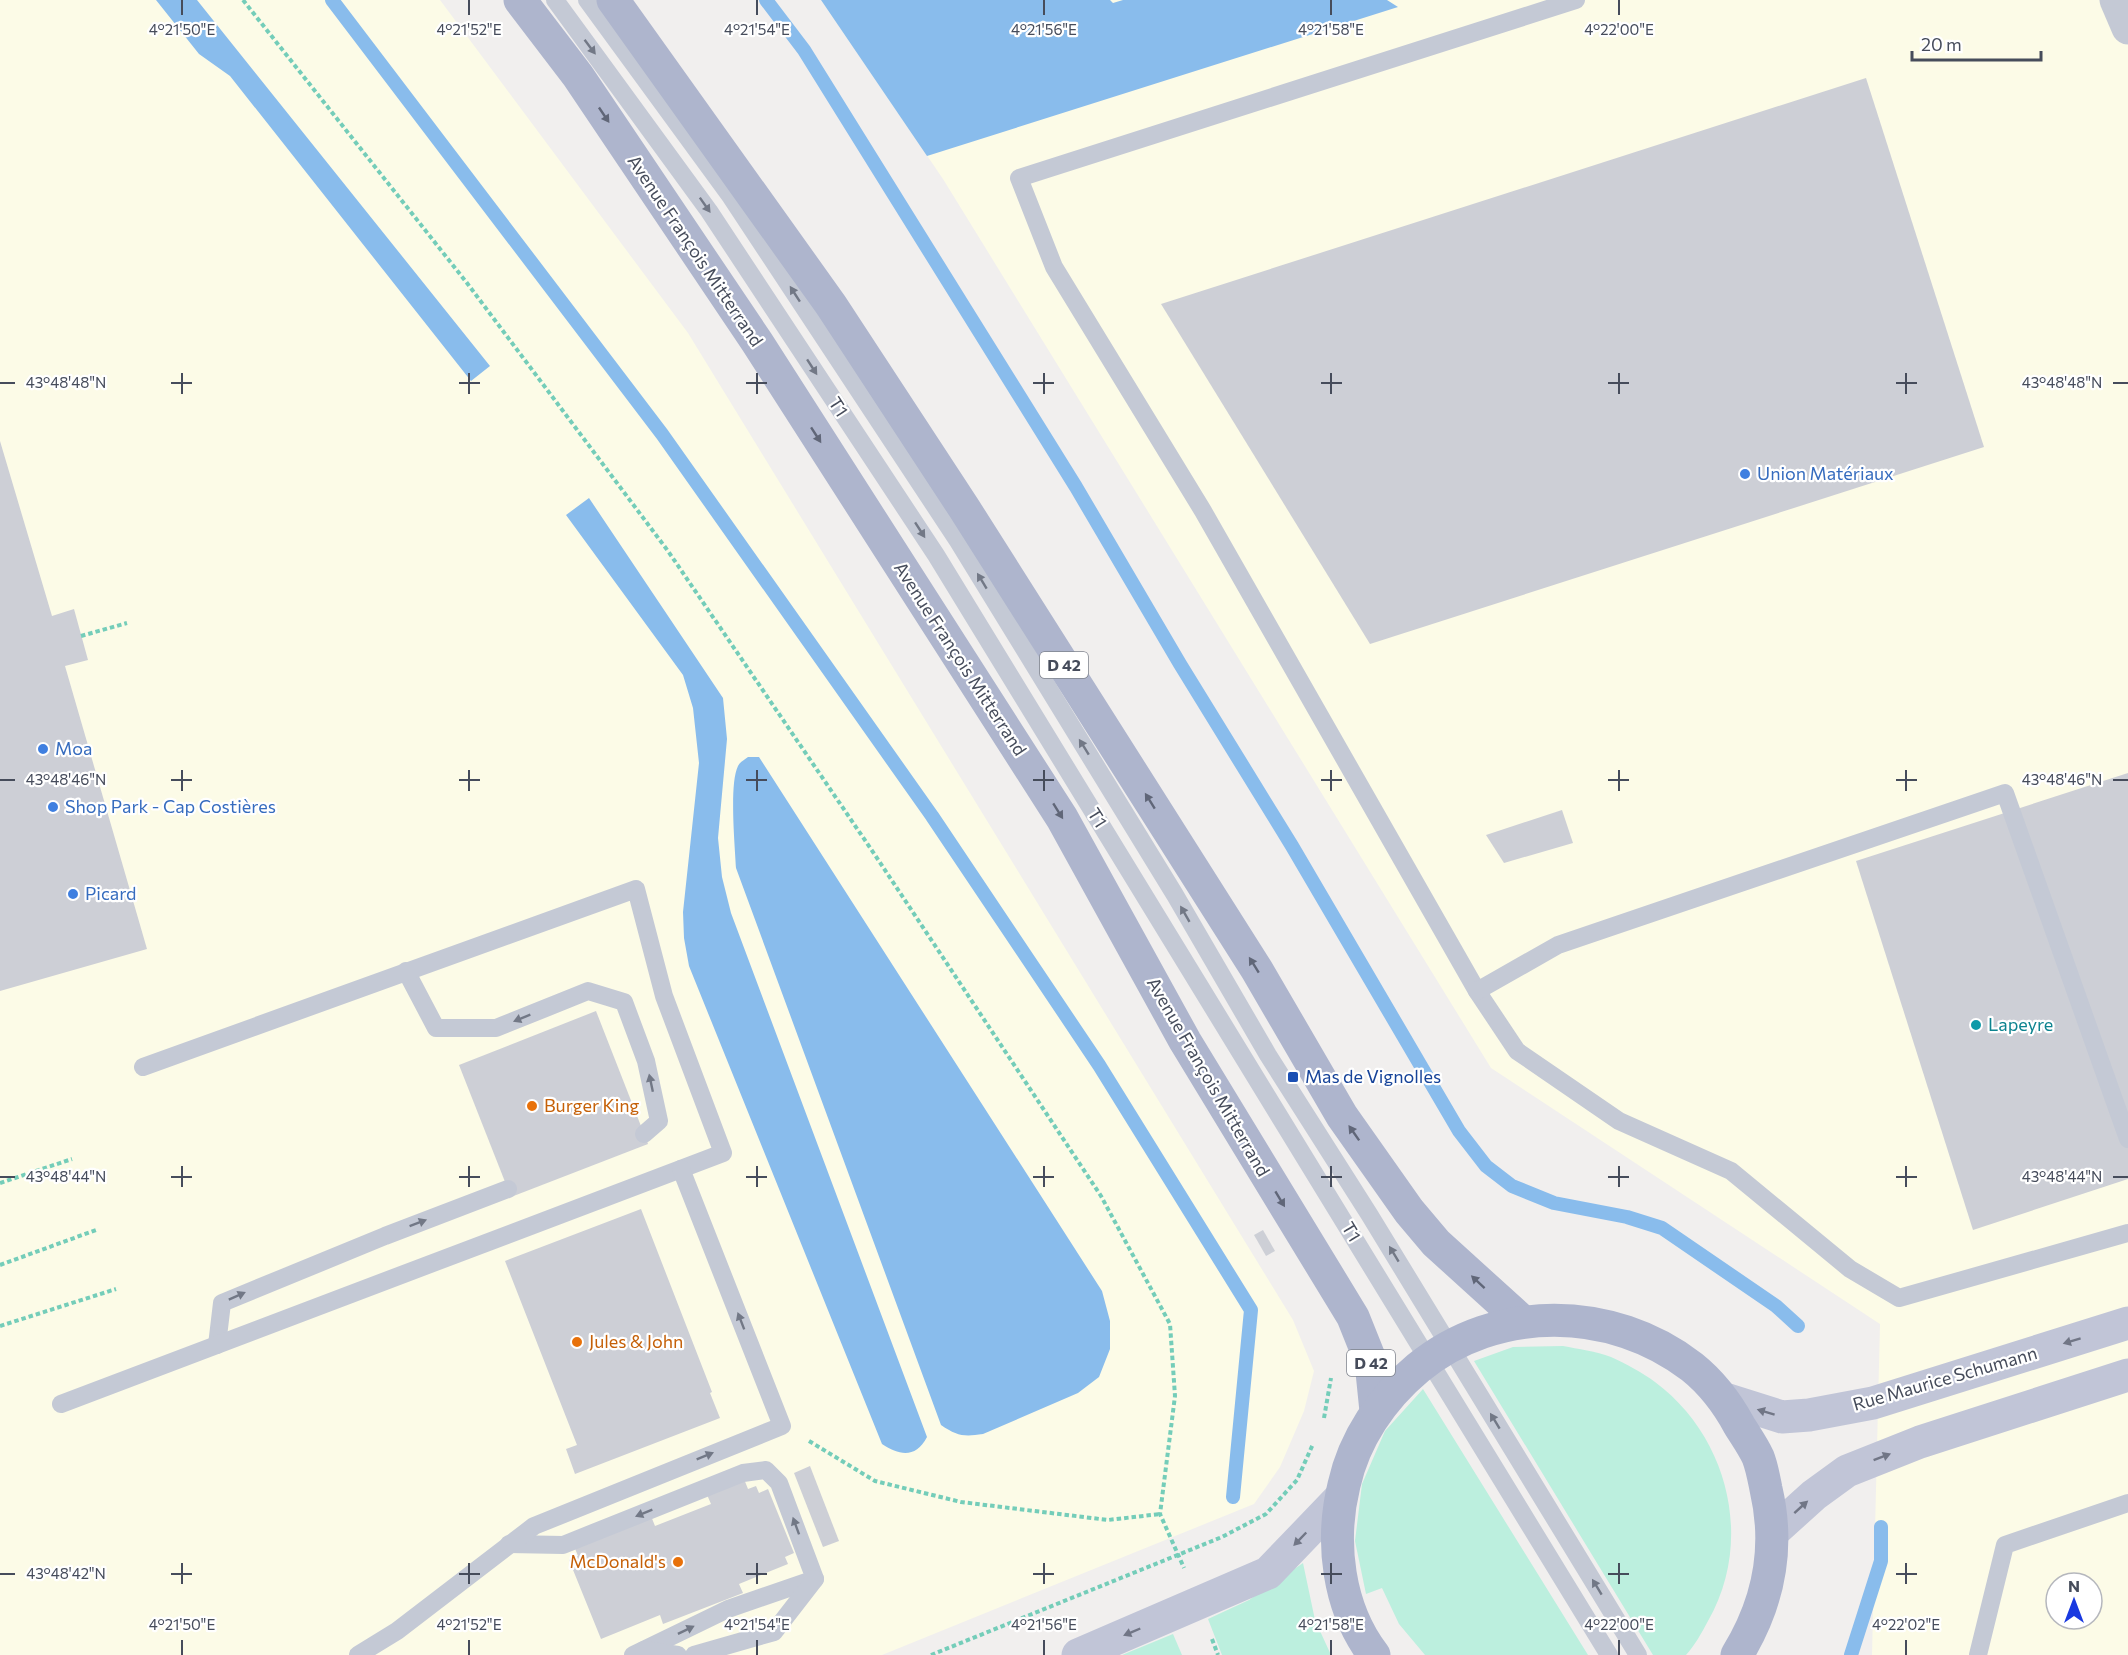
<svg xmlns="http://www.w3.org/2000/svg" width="2128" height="1655" font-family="Commissioner,sans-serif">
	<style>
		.commercial { fill: #fcfbe7; fill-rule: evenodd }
		.green { fill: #bcefde }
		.water { fill: #89bcec }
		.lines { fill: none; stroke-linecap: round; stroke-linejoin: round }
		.stream { stroke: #89bcec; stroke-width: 14 }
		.building { fill: #cdcfd6 }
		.path { stroke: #74cdb9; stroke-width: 4; stroke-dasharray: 4.5 3; stroke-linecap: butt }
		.lane { stroke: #c4c9d5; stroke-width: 18 }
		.street { stroke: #c4c9d5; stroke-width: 33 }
		.secondary { stroke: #c1c5d7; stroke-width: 33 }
		.primary { stroke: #aeb5cd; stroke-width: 33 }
		.oneway { fill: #727886 }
		.oneway2 { fill: #606678 }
		.oneway3 { fill: #717686 }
		.ticks { fill: none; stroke: #464c5b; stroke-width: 2 }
		.shop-dot { fill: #3f7fe0; stroke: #fff; stroke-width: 2 }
		.culture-dot { fill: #0f9aa8; stroke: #fff; stroke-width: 2 }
		.transit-dot { fill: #1a4fb4; stroke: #fff; stroke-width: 2 }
		.food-dot { fill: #e8710a; stroke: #fff; stroke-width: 2 }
		.labels { text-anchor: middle; stroke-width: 4.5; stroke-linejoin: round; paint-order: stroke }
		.shield { fill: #fff; stroke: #7e828c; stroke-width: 1.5 }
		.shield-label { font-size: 16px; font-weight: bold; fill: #464c5b }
		.street-label { font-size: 18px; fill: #464c5b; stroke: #fff }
		.shop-label { font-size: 18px; fill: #366cbe; stroke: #fff; text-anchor: start }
		.culture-label { font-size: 18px; fill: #0d838f; stroke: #fff; text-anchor: start }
		.transit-label { font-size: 18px; fill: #164399; stroke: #fff; text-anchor: start }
		.food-label { font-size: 18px; fill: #c56008; stroke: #fff; text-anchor: start }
		.ticks-label { font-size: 15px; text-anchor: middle; fill: #464c5b; stroke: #fff; stroke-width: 4.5; stroke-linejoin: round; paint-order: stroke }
	</style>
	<rect width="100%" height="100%" fill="#f1efee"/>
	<g class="commercial">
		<path d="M0 0H440L688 333 1293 1320 1314 1371 1304 1411 1280 1467 1254 1504 882 1655H0Z"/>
		<path d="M821 0H2128V1655H1872L1880 1324 1491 1068 943 179ZM2056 1583H2092V1619H2056Z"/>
	</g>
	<g class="green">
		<path d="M1563 1346C1578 1349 1596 1351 1611 1357 1625 1363 1643 1373 1655 1382 1729 1437 1754 1541 1708 1621 1701 1634 1695 1645 1686 1655H1653L1474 1361 1513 1347Z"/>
		<path d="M1423 1389 1588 1655H1425L1399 1624 1382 1588 1366 1594 1355 1541 1362 1484 1385 1431Z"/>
		<path d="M1303 1563 1315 1620 1331 1655H1222L1208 1619 1249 1600Z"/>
		<path d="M1173 1634 1182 1655H1122Z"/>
	</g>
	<g class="water">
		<path d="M156 0H197L490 366 471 381 230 76 199 54Z"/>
		<path d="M821 0H1110L1113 3 1123 0H1387L1398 7 927 156Z"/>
		<path d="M589 498 723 698 727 739 718 838 722 877 731 913 927 1437C916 1458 900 1456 882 1444L689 966 684 938 683 912 699 763 693 708 683 675 566 515Z"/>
		<path d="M748 757H759L1102 1291 1110 1321V1349L1099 1377 1078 1393 983 1434C964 1437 957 1436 941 1425L736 868C735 846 729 784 738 766 740 762 744 760 748 757Z"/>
	</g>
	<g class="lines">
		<g class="stream">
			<path d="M332 0 662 434 932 816 1099 1065 1251 1310 1233 1497"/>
			<path d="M766 0 804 50 1076 487 1180 664 1292 846 1459 1131 1486 1166 1512 1186 1554 1203 1627 1217 1662 1228 1776 1306 1798 1326"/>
			<path d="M1851 1655 1881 1561V1527"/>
		</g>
	</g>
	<g class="building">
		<path d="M1866 78 1984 447 1370 644 1161 304Z"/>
		<path d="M0 441 52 616 74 609 88 660 65 666 147 949 0 991Z"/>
		<path d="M2128 773V1179L1973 1230 1856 861Z"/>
		<path d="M1562 810 1573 843 1504 863 1486 835Z"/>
		<path d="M596 1011 648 1144 511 1197 459 1065Z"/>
		<path d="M641 1209 712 1392 710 1393 720 1418 575 1474 566 1449 577 1445 505 1261Z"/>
		<path d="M1263 1230 1275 1251 1266 1256 1254 1235Z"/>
		<path d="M810 1466 839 1541 823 1547 794 1473Z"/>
		<path d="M744 1479 748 1489 756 1486 759 1493 768 1489 794 1553 785 1557 788 1564 739 1584 743 1593 663 1624 660 1615 601 1639 569 1560 578 1556 574 1546 649 1511 655 1526 711 1504 705 1490Z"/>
	</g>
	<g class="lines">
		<g class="path">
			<path d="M243 0 467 283 668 551 875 855 1101 1196 1170 1324 1175 1396 1160 1514 1184 1568"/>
			<path d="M81 636 127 623"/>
			<path d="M0 1183 72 1159"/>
			<path d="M0 1265 96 1230"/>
			<path d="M0 1326 116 1289"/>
			<path d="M1324 1418 1331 1378"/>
			<path d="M809 1441 875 1481 961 1502 1108 1520 1160 1514"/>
			<path d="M1212 1639 1218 1655"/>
			<path d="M931 1655 1222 1537 1266 1514 1297 1480 1313 1444"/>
		</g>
		<g class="lane">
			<path d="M555 0 709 211 936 555 1609 1655"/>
			<path d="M587 0 731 197 958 541 1175 895 1268 1055 1369 1214 1638 1655"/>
			<path d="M1576 0 1019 178 1054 267 1203 511 1477 991 1517 1051 1619 1121 1731 1171 1850 1269 1899 1298 2128 1233"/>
			<path d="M406 971 436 1028H496L588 991 624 1002 646 1061 659 1121 644 1134"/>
			<path d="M1477 991 1558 945 2005 793 2128 1139"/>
			<path d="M217 1345 222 1303 385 1236 508 1189"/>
			<path d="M61 1404 723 1153 664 996 636 889 143 1067"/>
			<path d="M509 1544 563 1545 743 1473 766 1470 779 1483 815 1579 728 1609 633 1655"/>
			<path d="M644 1650 678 1655"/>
			<path d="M358 1655 397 1631 534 1526 782 1426 681 1169"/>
			<path d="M694 1655 774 1632 815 1579"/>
			<path d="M1978 1655 2005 1545 2128 1503"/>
		</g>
		<path class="street" d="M2116 0 2128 28"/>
		<g class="secondary">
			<path d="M1725 1399 1782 1417 1809 1415 1873 1403 2128 1323"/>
			<path d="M1773 1532 1814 1495 1847 1471 1920 1442 2128 1375"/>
			<path d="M1078 1655 1268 1573 1341 1497"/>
		</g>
		<g class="primary">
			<path d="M520 0 578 76 757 342 1062 818 1185 1041 1353 1317 1371 1362 1376 1411"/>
			<path d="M613 0 831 305 964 508 1257 970 1342 1116 1409 1211 1436 1243 1522 1321"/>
			<path d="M1374 1655C1338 1608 1330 1542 1344 1485 1354 1439 1382 1398 1418 1368 1496 1304 1612 1305 1692 1367 1712 1383 1727 1403 1739 1425 1745 1435 1753 1446 1758 1457 1762 1467 1764 1479 1766 1489 1780 1549 1769 1603 1737 1655"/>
		</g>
	</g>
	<defs><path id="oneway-solid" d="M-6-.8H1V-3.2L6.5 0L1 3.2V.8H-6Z" transform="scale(1.5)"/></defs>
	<g class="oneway">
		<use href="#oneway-solid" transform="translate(590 47) rotate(53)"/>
		<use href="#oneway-solid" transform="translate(705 205) rotate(55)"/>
		<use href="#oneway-solid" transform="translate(795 294) rotate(-123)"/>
		<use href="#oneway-solid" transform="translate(812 367) rotate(57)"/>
		<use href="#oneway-solid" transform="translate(920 530) rotate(57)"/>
		<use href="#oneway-solid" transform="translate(982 581) rotate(-121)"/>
		<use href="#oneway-solid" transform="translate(1084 747) rotate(-122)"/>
		<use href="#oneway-solid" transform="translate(1185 914) rotate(-120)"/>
		<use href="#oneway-solid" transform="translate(522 1018) rotate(158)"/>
		<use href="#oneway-solid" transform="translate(651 1083) rotate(-102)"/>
		<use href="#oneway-solid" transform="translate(418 1223) rotate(-21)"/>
		<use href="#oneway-solid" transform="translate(1394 1254) rotate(-121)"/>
		<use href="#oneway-solid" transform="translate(237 1296) rotate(-24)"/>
		<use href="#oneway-solid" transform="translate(741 1321) rotate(-111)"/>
		<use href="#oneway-solid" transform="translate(1495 1421) rotate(-121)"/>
		<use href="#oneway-solid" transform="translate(705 1456) rotate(-22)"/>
		<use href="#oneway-solid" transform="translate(644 1513) rotate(158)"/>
		<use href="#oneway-solid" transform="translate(796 1526) rotate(-110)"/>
		<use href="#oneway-solid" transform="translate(1597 1587) rotate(-121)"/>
		<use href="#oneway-solid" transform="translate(686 1630) rotate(-26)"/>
	</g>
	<g class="oneway2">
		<use href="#oneway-solid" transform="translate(604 115) rotate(56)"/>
		<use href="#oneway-solid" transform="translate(816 435) rotate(57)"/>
		<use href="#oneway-solid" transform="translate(1150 801) rotate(-122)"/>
		<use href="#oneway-solid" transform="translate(1058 811) rotate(58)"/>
		<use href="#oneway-solid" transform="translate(1254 965) rotate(-122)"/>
		<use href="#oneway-solid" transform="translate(1354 1133) rotate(-125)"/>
		<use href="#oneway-solid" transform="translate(1280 1199) rotate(59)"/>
		<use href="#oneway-solid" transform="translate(1478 1282) rotate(-137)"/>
	</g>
	<g class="oneway3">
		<use href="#oneway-solid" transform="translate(2072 1341) rotate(163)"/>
		<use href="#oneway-solid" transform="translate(1766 1412) rotate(-163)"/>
		<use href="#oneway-solid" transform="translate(1882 1457) rotate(-21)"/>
		<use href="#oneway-solid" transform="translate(1801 1507) rotate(-42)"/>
		<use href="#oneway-solid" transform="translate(1300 1539) rotate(134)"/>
		<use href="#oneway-solid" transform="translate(1132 1632) rotate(157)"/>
	</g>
	<path class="ticks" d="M182 0V15M469 0V15M757 0V15M1044 0V15M1331 0V15M1619 0V15M182 373V394M469 373V394M757 373V394M1044 373V394M1331 373V394M1619 373V394M1906 373V394M0 383H15M171 383H192M459 383H480M746 383H767M1033 383H1054M1321 383H1342M1608 383H1629M1896 383H1917M2113 383H2128M182 770V791M469 770V791M757 770V791M1044 770V791M1331 770V791M1619 770V791M1906 770V791M0 780H15M171 780H192M459 780H480M746 780H767M1033 780H1054M1321 780H1342M1608 780H1629M1896 780H1917M2113 780H2128M182 1166V1187M469 1166V1187M757 1166V1187M1044 1166V1187M1331 1166V1187M1619 1166V1187M1906 1166V1187M0 1177H15M171 1177H192M459 1177H480M746 1177H767M1033 1177H1054M1321 1177H1342M1608 1177H1629M1896 1177H1917M2113 1177H2128M182 1563V1584M469 1563V1584M757 1563V1584M1044 1563V1584M1331 1563V1584M1619 1563V1584M1906 1563V1584M0 1574H15M171 1574H192M459 1574H480M746 1574H767M1033 1574H1054M1321 1574H1342M1608 1574H1629M1896 1574H1917M182 1640V1655M469 1640V1655M757 1640V1655M1044 1640V1655M1331 1640V1655M1619 1640V1655M1906 1640V1655"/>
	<g class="shop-dot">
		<circle cx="1745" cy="474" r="6"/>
		<circle cx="43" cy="749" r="6"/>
		<circle cx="53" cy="807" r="6"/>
		<circle cx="73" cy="894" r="6"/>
	</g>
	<circle class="culture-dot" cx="1976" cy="1025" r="6"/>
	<rect class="transit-dot" x="1287" y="1071" width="12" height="12" rx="3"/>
	<g class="food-dot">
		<circle cx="532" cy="1106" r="6"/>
		<circle cx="577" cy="1342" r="6"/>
		<circle cx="678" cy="1562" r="6"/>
	</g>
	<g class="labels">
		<g class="shield">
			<rect x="1040" y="652" width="48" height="26" rx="4.5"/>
			<rect x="1347" y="1350" width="48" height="26" rx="4.5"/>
		</g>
		<g class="shield-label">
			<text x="1064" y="671">D 42</text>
			<text x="1371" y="1369">D 42</text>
		</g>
		<g class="street-label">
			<text transform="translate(695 251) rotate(56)" y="6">Avenue François Mitterrand</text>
			<text transform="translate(838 407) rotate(57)" y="6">T1</text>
			<text transform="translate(960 659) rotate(57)" y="6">Avenue François Mitterrand</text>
			<text transform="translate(1097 818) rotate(58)" y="6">T1</text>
			<text transform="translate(1208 1077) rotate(60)" y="6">Avenue François Mitterrand</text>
			<text transform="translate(1351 1232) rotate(59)" y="6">T1</text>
			<text transform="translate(1945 1379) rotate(-16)" y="6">Rue Maurice Schumann</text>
		</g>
		<g class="shop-label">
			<text x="1757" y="480">Union Matériaux</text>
			<text x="55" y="755">Moa</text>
			<text x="65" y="813">Shop Park - Cap Costières</text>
			<text x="85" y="900">Picard</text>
		</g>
		<g class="culture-label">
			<text x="1988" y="1031">Lapeyre</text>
		</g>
		<g class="transit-label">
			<text x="1305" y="1083">Mas de Vignolles</text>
		</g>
		<g class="food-label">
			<text x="544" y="1112">Burger King</text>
			<text x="589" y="1348">Jules &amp; John</text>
			<text x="666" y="1568" text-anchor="end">McDonald's</text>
		</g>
	</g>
	<g class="ticks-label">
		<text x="182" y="35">4°21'50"E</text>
		<text x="469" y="35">4°21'52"E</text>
		<text x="757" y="35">4°21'54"E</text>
		<text x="1044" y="35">4°21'56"E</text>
		<text x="1331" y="35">4°21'58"E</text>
		<text x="1619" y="35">4°22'00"E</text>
		<text x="66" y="388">43°48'48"N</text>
		<text x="2062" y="388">43°48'48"N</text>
		<text x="66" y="785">43°48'46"N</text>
		<text x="2062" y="785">43°48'46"N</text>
		<text x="66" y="1182">43°48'44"N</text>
		<text x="2062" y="1182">43°48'44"N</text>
		<text x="66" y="1579">43°48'42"N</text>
		<text x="182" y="1630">4°21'50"E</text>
		<text x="469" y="1630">4°21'52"E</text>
		<text x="757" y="1630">4°21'54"E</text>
		<text x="1044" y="1630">4°21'56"E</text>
		<text x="1331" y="1630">4°21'58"E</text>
		<text x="1619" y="1630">4°22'00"E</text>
		<text x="1906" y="1630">4°22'02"E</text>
	</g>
	<g transform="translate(2074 1601)"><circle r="28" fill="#ffffff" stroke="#b5b7bd" stroke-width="1.5"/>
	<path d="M0-4.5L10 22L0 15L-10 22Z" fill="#1939e0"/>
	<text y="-9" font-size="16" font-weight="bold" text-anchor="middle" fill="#464c5b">N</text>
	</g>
	<path d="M1912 51v9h129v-9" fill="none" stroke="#464c5b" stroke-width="3"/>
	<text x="1921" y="51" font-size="18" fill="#464c5b" stroke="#ffffff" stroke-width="4.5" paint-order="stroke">20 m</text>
</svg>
